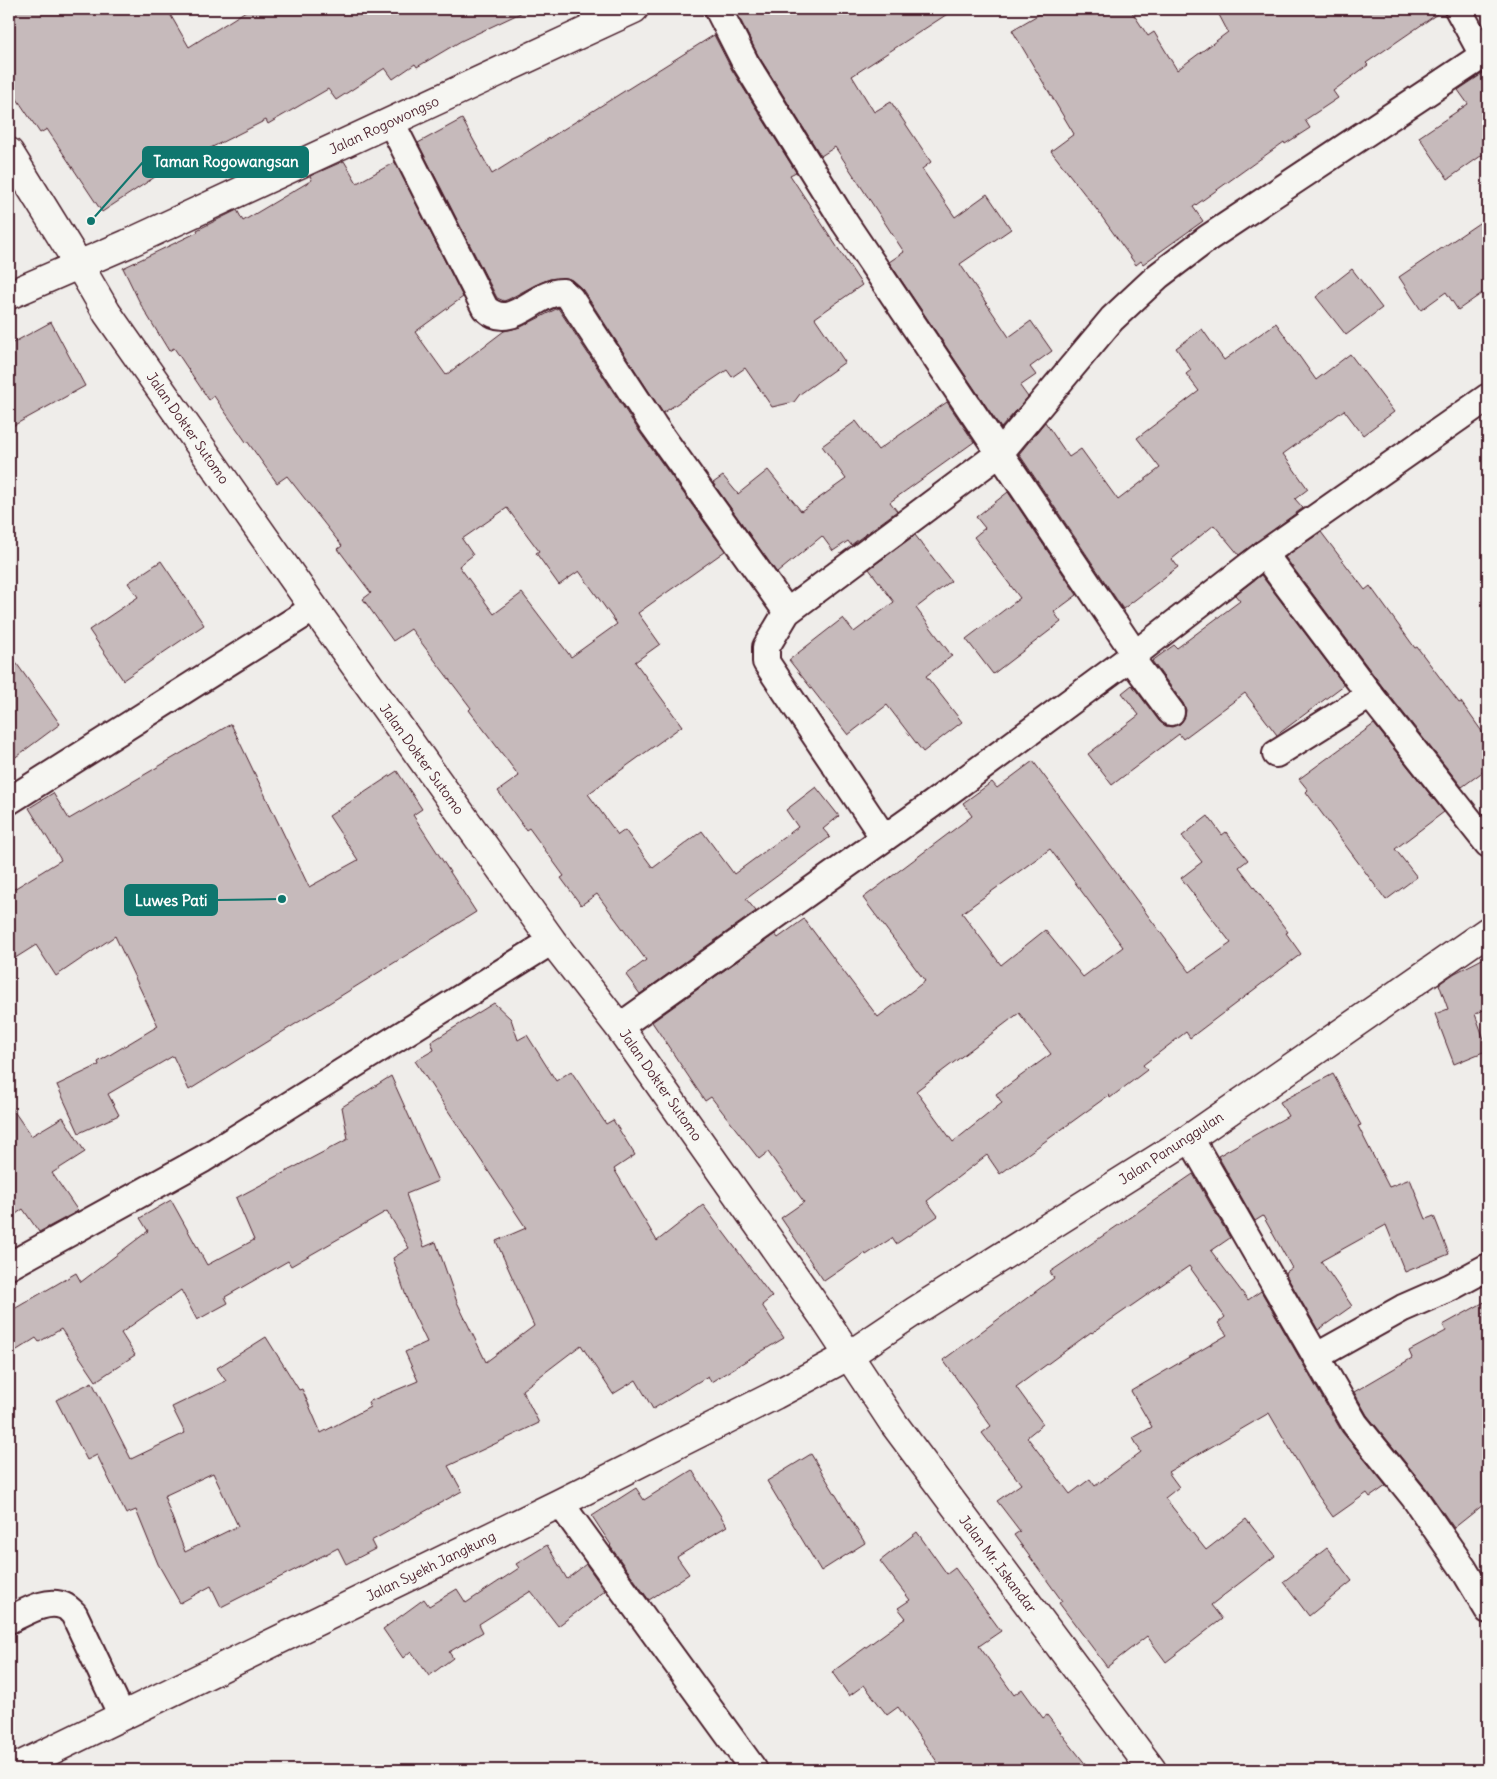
<svg xmlns="http://www.w3.org/2000/svg" width="1497" height="1779" font-family="Delius,sans-serif">
	<style>
		.building { fill: #c6babb; stroke: #4a1f2b; fill-rule: evenodd }
		.lines { fill: none; stroke-linecap: round; stroke-linejoin: round }
		.minor-casing { stroke: #4a1f2b; stroke-width: 30 }
		.tertiary-casing { stroke: #4a1f2b; stroke-width: 31 }
		.secondary-casing { stroke: #4a1f2b; stroke-width: 31 }
		.minor { stroke: #f6f6f2; stroke-width: 26 }
		.tertiary { stroke: #f6f6f2; stroke-width: 28 }
		.secondary { stroke: #f6f6f2; stroke-width: 28 }
		.labels { text-anchor: middle; stroke-width: 4; stroke-linejoin: round; paint-order: stroke }
		.street-label { font-size: 14px; fill: #4a1f2b; stroke: #f6f6f2 }
		.leader { fill: none; stroke: #0f766e; stroke-width: 2 }
		.callout-dot { fill: #0f766e; stroke: #f6f6f2; stroke-width: 2 }
		.callout { fill: #0f766e; stroke: #0f766e; stroke-width: 2 }
		.callout-label { font-size: 15px; text-anchor: middle; font-weight: bold; fill: #fff }
	</style>
	<rect width="100%" height="100%" fill="#efedea"/>
	<filter id="ink" filterUnits="userSpaceOnUse"><feTurbulence type="fractalNoise" baseFrequency=".02" numOctaves="2"/><feDisplacementMap in="SourceGraphic" scale="10" xChannelSelector="R" yChannelSelector="G"/><feConvolveMatrix kernelMatrix="1 2 1 2 8 2 1 2 1" color-interpolation-filters="sRGB"/></filter>
	<g filter="url(#ink)">
		<g class="building">
			<path d="M9 9H167L189 47 249 9H529L461 41 417 67 415 64 393 79 385 68 336 100 328 89 268 124 266 120 161 173 102 212 47 129 40 133 9 87Z"/>
			<path d="M735 9H955L852 76 874 112 891 102 931 162 922 169 955 217 987 194 1011 229 960 264 1009 337 1031 321 1052 351 1030 367 1036 375 1020 386 1028 397 1001 428 889 262 904 252 835 147 821 156 758 55Z"/>
			<path d="M1048 9H1130L1148 36 1154 32 1177 70 1228 32 1216 9H1443V10L1366 63 1368 65 1333 91 1338 98 1305 120 1310 128 1285 144 1284 142 1193 207 1203 221 1143 264 1141 261 1136 265 1097 210 1051 151 1074 134 1012 30Z"/>
			<path d="M714 35 732 70 796 172 790 175 862 285 815 318 845 362 800 394 794 402 772 407 745 368 732 377 727 370 663 413 583 290 572 280 567 278 550 279 535 285 509 299 504 301 497 298 418 143 462 119 492 174Z"/>
			<path d="M1488 70V151L1448 179 1419 137 1468 104 1458 90Z"/>
			<path d="M344 161 357 183 395 162 463 297 415 332 446 375 504 331 521 327 558 308 641 434 725 551 638 613 660 644 635 662 682 726 588 794 618 835 625 830 653 868 702 831 734 874 798 827 786 810 816 787 839 816 823 829 830 837 746 899 756 911 640 994 626 975 646 960 597 894 581 905 561 878 564 876 529 828 526 830 498 791 519 776 469 710 471 708 411 629 393 641 363 599 371 593 338 549 342 546 287 476 277 483 247 441 246 442 214 396 209 400 174 348 169 351 141 305 123 268 198 232 197 230 237 210 243 221 312 180 310 176ZM507 508 539 551 536 553 559 585 579 571 617 624 571 657 522 593 494 614 459 566 473 555 462 539Z"/>
			<path d="M1488 217V289L1458 310 1446 292 1421 310 1399 277Z"/>
			<path d="M1352 269 1382 308 1346 335 1316 297Z"/>
			<path d="M51 322 85 386 9 428V345Z"/>
			<path d="M1276 323 1316 380 1350 354 1394 412 1363 435 1344 410 1283 454 1308 489 1295 499 1303 508 1239 555 1214 525 1172 559 1178 567 1123 609 1019 454 1045 422 1069 457 1081 449 1118 500 1160 468 1137 438 1199 391 1186 374 1191 370 1176 348 1202 329 1224 360Z"/>
			<path d="M947 402 974 442 890 502 897 511 851 545 848 541 833 551 822 536 777 573 713 483 723 476 738 494 768 470 801 511 846 479 822 446 856 421 878 450Z"/>
			<path d="M1008 492 1077 595 1054 612 1061 622 993 674 966 639 1020 598 974 537 985 528 976 517Z"/>
			<path d="M1321 532 1365 590 1370 586 1415 648 1417 647 1459 703 1461 702 1488 740V768L1462 787 1382 686 1285 557Z"/>
			<path d="M915 535 951 581 916 608 952 656 926 676 962 722 923 752 887 705 848 735 789 660 843 618 854 632 894 602 869 569Z"/>
			<path d="M161 561 204 625 123 680 89 630 138 597 128 583Z"/>
			<path d="M1261 575 1344 685 1277 735 1245 693 1183 739 1179 734 1112 785 1088 754 1139 715 1122 693 1132 685 1159 721 1166 726 1172 727 1180 724 1185 717 1186 710 1183 703 1152 661 1174 645 1177 648 1240 601 1235 595Z"/>
			<path d="M9 653 60 724 9 762Z"/>
			<path d="M231 724 309 887 358 860 329 816 397 771 422 809 413 815 476 912 189 1090 173 1056 108 1094 119 1115 79 1133 57 1085 99 1065 98 1062 158 1026 115 936 56 976 36 945 9 962V892L61 860 29 808 53 793 69 819Z"/>
			<path d="M1374 724 1444 812 1395 849 1417 877 1386 900 1306 792 1308 790 1299 779Z"/>
			<path d="M1033 761 1190 972 1231 943 1181 878 1202 862 1182 836 1208 816 1222 835 1226 832 1248 860 1239 867 1288 932 1286 933 1301 954 1190 1038 1186 1032 1143 1065 1147 1070 1110 1098 1109 1095 1000 1174 987 1155 927 1201 938 1216 896 1244 892 1238 866 1255 865 1253 824 1281 781 1218 804 1202 768 1152 759 1159 711 1097 705 1101 652 1022 775 934 778 938 804 919 878 1017 925 981 863 898 972 816 963 803 992 782 997 788ZM1050 849 1123 947 1083 977 1045 930 1001 965 962 913ZM1019 1013 1051 1054 996 1094 1002 1103 953 1142 916 1091Z"/>
			<path d="M1488 956V1008L1475 1014 1488 1050 1454 1064 1435 1014 1448 1009 1439 984 1455 973Z"/>
			<path d="M494 1003 511 1019 518 1040 527 1035 556 1081 571 1071 606 1124 613 1120 635 1155 614 1169 657 1241 703 1205 772 1297 762 1305 784 1338 711 1382 708 1376 653 1409 636 1380 613 1394 581 1345 522 1390 539 1423 448 1466 462 1491 371 1541 375 1549 346 1564 338 1548 221 1607 211 1586 180 1603 158 1564 136 1510 126 1514 97 1455 87 1460 56 1400 92 1382 131 1459 185 1433 172 1407 226 1381 217 1368 266 1337 299 1390 302 1389 321 1433 370 1407 368 1402 418 1381 405 1352 427 1342 408 1302 393 1258 409 1248 387 1211 291 1266 288 1261 225 1297 228 1303 197 1320 181 1290 121 1333 135 1355 96 1381 61 1329 39 1342 36 1338 9 1355V1312L76 1273 81 1282 148 1231 140 1218 171 1200 207 1265 254 1240 236 1198 348 1139 342 1107 391 1076 438 1181 406 1194 424 1247 436 1242 457 1302 486 1362 534 1326 496 1241 526 1228 415 1061 434 1050 431 1042ZM213 1473 238 1526 185 1552 164 1496Z"/>
			<path d="M1333 1074 1361 1125 1358 1126 1389 1187 1410 1179 1426 1219 1434 1216 1449 1254 1405 1272 1386 1225 1321 1261 1352 1306 1318 1330 1285 1273 1292 1268 1263 1216 1255 1221 1218 1156 1288 1116 1280 1102Z"/>
			<path d="M9 1104 31 1136 63 1117 85 1152 52 1173 78 1211 39 1232 23 1209 9 1219Z"/>
			<path d="M1193 1174 1230 1238 1211 1251 1248 1300 1261 1291 1342 1432 1386 1486 1370 1497 1367 1493 1333 1517 1314 1490 1269 1413 1168 1472 1179 1487 1165 1498 1206 1550 1246 1519 1275 1556 1211 1605 1222 1619 1166 1662 1147 1636 1107 1667 1059 1603 1062 1601 1014 1535 1020 1531 997 1501 1021 1484 982 1433 991 1426 943 1360 1054 1278 1050 1272ZM1189 1266 1225 1317 1218 1323 1227 1335 1131 1391 1152 1427 1133 1438 1141 1452 1095 1486 1090 1479 1070 1494 1027 1437 1043 1424 1016 1387 1091 1332 1092 1333Z"/>
			<path d="M1488 1300V1501L1454 1528 1426 1488 1367 1415 1354 1392 1412 1358 1409 1351 1446 1331 1443 1325Z"/>
			<path d="M811 1454 865 1543 821 1571 767 1481Z"/>
			<path d="M692 1470 727 1526 677 1557 689 1574 649 1600 610 1546 611 1545 592 1516 636 1488 644 1500Z"/>
			<path d="M917 1532 947 1574 955 1568 1001 1631 979 1646 1014 1695 1022 1689 1043 1718 1047 1715 1090 1770H943L898 1707 887 1715 864 1685 849 1696 832 1672 906 1618 898 1608 910 1600 880 1561Z"/>
			<path d="M547 1545 567 1579 586 1564 605 1591 558 1626 531 1591 479 1624 483 1632 449 1652 453 1658 429 1676 411 1651 403 1658 383 1629 424 1599 429 1606 457 1589 466 1603 519 1568 516 1564Z"/>
			<path d="M1327 1548 1352 1581 1309 1616 1283 1582Z"/>
		</g>
		<g class="lines">
			<g class="minor-casing">
				<g id="minor">
					<path d="M591 9 600 25"/>
					<path d="M718 9 745 62 845 223 1135 654"/>
					<path d="M1458 9 1483 55"/>
					<path d="M391 122 485 308C512 333 535 291 563 292L570 298 654 426 787 612"/>
					<path d="M1264 554 1370 695 1488 844"/>
					<path d="M1130 657 1171 712"/>
					<path d="M1276 754 1370 695"/>
					<path d="M9 801 314 608"/>
					<path d="M884 838 766 662V647L787 612 1000 453 1112 319 1158 276 1208 238 1488 52"/>
					<path d="M619 1027 931 805 1135 654 1264 554 1488 397"/>
					<path d="M1190 1138 1355 1424 1414 1497 1463 1568 1488 1610"/>
					<path d="M9 1266 203 1159 552 941"/>
					<path d="M1317 1356 1403 1308 1451 1287 1488 1267"/>
					<path d="M560 1503 754 1770"/>
					<path d="M9 1620C24 1613 47 1598 64 1606 67 1607 71 1611 74 1614L122 1716"/>
				</g>
			</g>
			<g class="tertiary-casing">
				<path id="tertiary" d="M9 295 127 244 634 9"/>
			</g>
			<g class="secondary-casing">
				<g id="secondary">
					<path d="M9 152 79 265 107 313 314 608 552 941 619 1027 822 1315 894 1424 1152 1770"/>
					<path d="M11 1770 560 1503 775 1395 848 1356 915 1311 1190 1138 1488 931"/>
				</g>
			</g>
			<use href="#minor" class="minor"/>
			<use href="#tertiary" class="tertiary"/>
			<use href="#secondary" class="secondary"/>
		</g>
	</g>
	<g class="labels">
		<g class="street-label">
			<text transform="translate(384 125) rotate(-25)" y="5">Jalan Rogowongso</text>
			<text transform="translate(188 428) rotate(55)" y="5">Jalan Dokter Sutomo</text>
			<text transform="translate(422 759) rotate(54)" y="5">Jalan Dokter Sutomo</text>
			<text transform="translate(661 1085) rotate(55)" y="5">Jalan Dokter Sutomo</text>
			<text transform="translate(1171 1148) rotate(-33)" y="5">Jalan Panunggulan</text>
			<text transform="translate(998 1564) rotate(53)" y="5">Jalan Mr. Iskandar</text>
			<text transform="translate(431 1566) rotate(-26)" y="5">Jalan Syekh Jangkung</text>
		</g>
	</g>
	<path class="leader" d="M91 221L143 162M282 899L217 900"/>
	<g class="callout-dot">
		<circle cx="91" cy="221" r="5"/>
		<circle cx="282" cy="899" r="5"/>
	</g>
	<g class="callout">
		<rect x="143" y="147" width="165" height="30" rx="5"/>
		<rect x="125" y="885" width="92" height="30" rx="5"/>
	</g>
	<g class="callout-label">
		<text x="226" y="167">Taman Rogowangsan</text>
		<text x="171" y="906">Luwes Pati</text>
	</g>
	<rect width="1497" height="1779" fill="none" stroke="#f6f6f2" stroke-width="30"/>
	<rect x="15" y="15" width="1467" height="1749" fill="none" stroke="#4a1f2b" stroke-width="2" filter="url(#ink)"/>
</svg>
